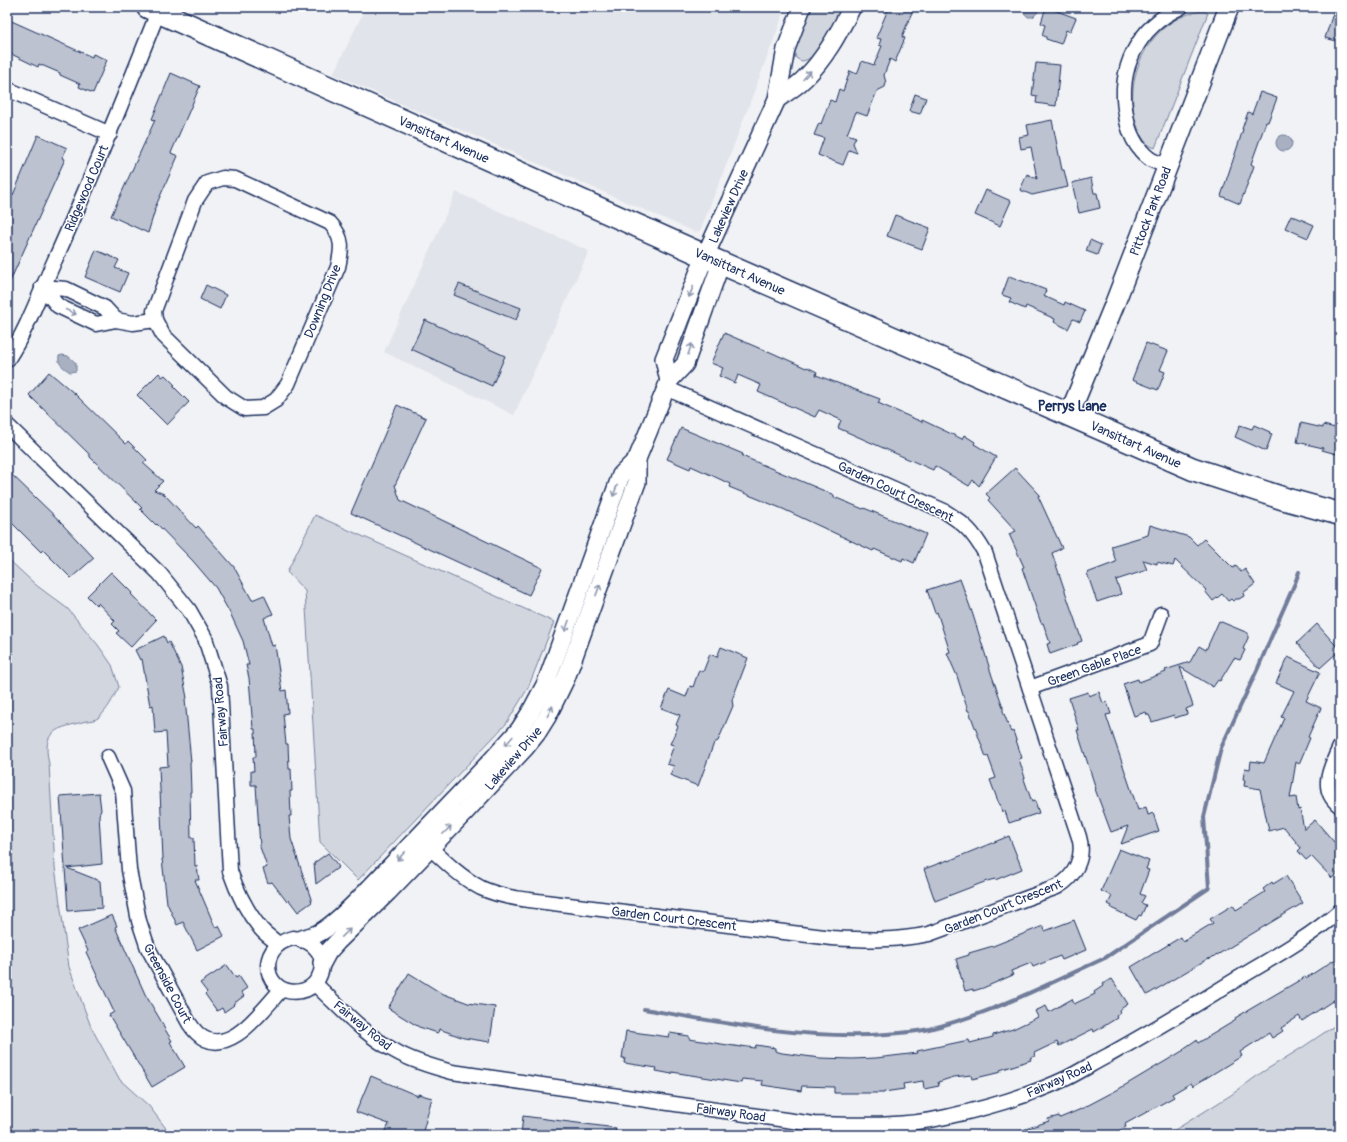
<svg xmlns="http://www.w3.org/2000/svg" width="1347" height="1142" font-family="Pangolin,sans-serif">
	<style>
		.built { fill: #e1e4ea }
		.green { fill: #d2d6df; stroke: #76829e }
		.water { fill: #a8b0c2; stroke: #707c9a }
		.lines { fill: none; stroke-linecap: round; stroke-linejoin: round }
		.stream { stroke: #707c9a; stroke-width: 4 }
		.building { fill: #bcc2d0; stroke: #1b2f5e }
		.minor-casing { stroke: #1b2f5e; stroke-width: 17 }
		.tertiary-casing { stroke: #1b2f5e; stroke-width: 20 }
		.secondary-casing { stroke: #1b2f5e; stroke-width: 22 }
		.primary-casing { stroke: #1b2f5e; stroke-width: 25 }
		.minor { stroke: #fff; stroke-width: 14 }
		.tertiary { stroke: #fff; stroke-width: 17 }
		.secondary { stroke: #fff; stroke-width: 19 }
		.primary { stroke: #fff; stroke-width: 22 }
		.oneway { stroke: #8d97ae }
		.labels { text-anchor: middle; stroke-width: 3; stroke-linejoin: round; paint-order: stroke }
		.street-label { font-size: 13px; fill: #1b2f5e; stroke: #fff }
		.neighbourhood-label { font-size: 14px; font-weight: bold; fill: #1b2f5e; stroke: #fff }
	</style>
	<rect width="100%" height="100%" fill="#f1f2f5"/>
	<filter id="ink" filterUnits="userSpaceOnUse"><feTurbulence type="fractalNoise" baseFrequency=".025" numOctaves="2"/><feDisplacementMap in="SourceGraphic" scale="8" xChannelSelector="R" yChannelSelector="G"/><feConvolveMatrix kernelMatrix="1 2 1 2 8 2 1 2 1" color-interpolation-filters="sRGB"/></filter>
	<g filter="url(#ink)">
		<g class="built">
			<path d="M366 7H786L729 158 700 231 695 232 333 74Z"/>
			<path d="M456 192 589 251 514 415 384 352Z"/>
		</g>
		<g class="green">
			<path d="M811 7H843C837 20 817 62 801 61L796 58 794 51Z"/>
			<path d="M1203 11 1208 13 1155 148C1146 145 1141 137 1138 128 1120 80 1149 17 1203 11Z"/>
			<path d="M315 515 554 622 528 688 506 724 358 880 320 842 305 591 287 572Z"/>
			<path d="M7 558 36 585 68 609 98 645 112 665 119 687C113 698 108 710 98 718 95 720 90 721 86 721 58 729 41 728 49 764L55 867 69 967 91 1027 120 1080 149 1106 171 1135H7Z"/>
			<path d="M1340 1022V1135H1164L1178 1128 1231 1095 1261 1073 1303 1047Z"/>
		</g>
		<g class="water">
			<path d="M1024 7H1038V12L1033 17H1028L1024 13Z"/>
			<circle cx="1284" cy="143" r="8"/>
			<path d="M62 355 68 356 76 363V371L70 372C64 368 57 364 59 356Z"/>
		</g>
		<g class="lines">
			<path class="stream" d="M644 1009C723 1023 806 1040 887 1034 901 1033 915 1032 929 1029 991 1014 1048 984 1105 958L1209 888 1204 817 1221 748 1258 668 1275 628 1295 583 1299 572"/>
		</g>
		<g class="building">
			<path d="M889 7H914L902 37 905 38 895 62 890 59 884 75 886 83 885 87 877 91 867 116 856 112 847 134 856 137 853 143 857 153 849 150 843 165 818 155 824 138 814 135 819 123 821 124 830 100 835 102 839 89 843 91 850 71 857 74 862 61 874 65 882 46 879 45 881 39 876 38Z"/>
			<path d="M1046 7 1076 18 1070 32 1066 30 1061 44 1046 39V37L1042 35 1045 25 1041 23Z"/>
			<path d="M1335 7H1340V42L1325 38Z"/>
			<path d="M7 19 92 57 93 54 107 60 93 93 79 87 80 84 60 75V73L39 64 38 67 7 52Z"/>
			<path d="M1036 63 1060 65 1056 106 1036 103 1037 96 1032 95Z"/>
			<path d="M171 73 200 86 171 153 178 156 154 210H155L148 233 111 216 155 120 152 119Z"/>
			<path d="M1260 92 1277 98 1268 122H1266L1251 164 1254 166 1240 204 1221 196 1239 142 1243 129H1242L1248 112 1252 114Z"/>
			<path d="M915 94 926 98 920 114 909 111Z"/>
			<path d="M1052 120 1062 170H1064L1068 187 1032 195 1020 190 1027 174 1037 179 1031 147 1021 149 1019 137 1029 135 1027 125Z"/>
			<path d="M38 135 67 148 62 158 65 159 7 288V192L13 195Z"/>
			<path d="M1091 178 1094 193H1097L1100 208 1079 213 1072 183Z"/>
			<path d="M986 190 1011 201 1000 226 975 215Z"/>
			<path d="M895 215 930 228 922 249 887 236Z"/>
			<path d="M1291 215 1314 225 1308 238 1285 228Z"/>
			<path d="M1090 240 1101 245 1097 255 1086 251Z"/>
			<path d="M96 250 119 260 115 268 128 273 120 292 85 277Z"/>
			<path d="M1009 276 1046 290 1044 296 1064 305 1065 302 1085 311 1080 322 1073 319 1068 329 1054 322 1055 319 1026 306 1025 309 1009 302 1011 298 1002 295Z"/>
			<path d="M459 284 521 308 516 320 454 295Z"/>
			<path d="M206 285 226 295 220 309 200 299Z"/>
			<path d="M425 320 505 356 492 386 411 349Z"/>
			<path d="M724 333 768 352V351L806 368 807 367 817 372 816 375 880 399 878 403 922 422V420L962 439 964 435 975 442 974 444 996 457 979 486 973 480 969 486 935 466 933 470 838 428 841 420 819 410 815 417 758 392 761 385 738 375 735 383 719 376 723 368 711 363Z"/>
			<path d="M1146 343 1168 351 1160 370 1165 372 1158 390 1132 380Z"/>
			<path d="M49 372 75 394 126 444 128 441 147 460 143 463 163 481 154 490 164 494 196 528 198 526 234 567 252 600 264 595 273 614 264 618 272 646 275 645 282 691 286 690 288 713 283 714 286 744H288L289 769H291L292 791H290L291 816H289L291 839 312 902 298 912 289 900 287 902 272 882 268 883 263 869 267 867 260 847 256 785H251V771H254L253 757H256L255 729H253L249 678 246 665H249L243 641 231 615 216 588 193 561 157 524 156 525 140 509 142 508 90 457V456L89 454 29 395Z"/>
			<path d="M159 373 162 377 165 375 175 385 173 386 189 402 167 425 137 395Z"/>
			<path d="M397 405 426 418 395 485 400 500 542 568 529 595 351 513Z"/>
			<path d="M1301 423 1323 428V425L1340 429V455L1322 450 1323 448 1297 442Z"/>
			<path d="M1240 425 1252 429 1254 425 1270 432 1269 433 1272 434 1266 451 1235 437Z"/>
			<path d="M681 428 743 454 742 456 834 495V497L863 509 864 508 926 534 914 563 903 558 902 561 874 549 873 551 783 509 729 487 730 484 711 475 691 466 690 469 667 459Z"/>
			<path d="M1015 468 1040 495 1038 496 1062 548 1052 553 1082 641 1077 643 1078 644 1050 654 1047 644 1050 643 1043 623H1041L1022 568 1024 567 1009 534 1016 531 988 500 990 498 986 494Z"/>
			<path d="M7 470 64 525H63L94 558 71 578 43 550 41 552 7 518Z"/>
			<path d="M1150 525 1189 537 1197 545 1204 539 1233 568 1236 566 1241 572 1245 569 1255 584 1243 593 1244 596 1239 599H1236L1233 601 1231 599 1228 601 1222 594 1213 601 1205 591 1206 590 1175 560 1173 566 1157 562V564L1143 560 1147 570 1116 580 1121 594 1097 602 1087 573 1116 562 1111 546 1148 535Z"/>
			<path d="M111 572 132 593 131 594 156 620 131 647 116 633 119 631 112 624 115 621 98 603 96 605 87 596Z"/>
			<path d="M960 579 973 615 992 676 1003 707V711L1011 732 1013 731 1022 758 1019 759 1025 778 1024 779 1032 802 1035 801 1039 813 1009 823 1005 811 1002 812 1000 804H999L990 780 996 778 988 756 986 757 969 711H968L957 676 947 653 950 652 937 612 935 613 927 590Z"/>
			<path d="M1219 621 1248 633V638L1243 649 1245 650 1240 660 1234 658 1220 681 1218 680 1213 687 1180 667 1193 706 1186 709 1187 714 1175 718 1174 715 1152 722 1149 715H1147L1146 712 1134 716 1123 684 1138 679 1139 682 1166 672 1165 670 1190 662 1199 646 1206 650Z"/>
			<path d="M1317 624 1340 650 1320 668 1297 643Z"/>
			<path d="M164 636 167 643 169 642 181 667 187 698 185 699 191 762H190L191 792H190L191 838H194L195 866H197L199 880H195L215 927 219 926 224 936 197 950 183 922 177 925 167 903 162 859H163L159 767 168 766 166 732 155 733 153 705 150 706 142 659 140 660 135 650Z"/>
			<path d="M721 647 748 658 732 700 733 706 718 741 714 743 698 786 670 775 674 766 667 764 674 745 670 744 678 726 676 725 680 715 661 708 669 690 686 697 690 686 693 687 699 670 703 672 710 654 717 657Z"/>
			<path d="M1288 657 1320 672 1306 701 1321 708 1308 737 1310 738 1299 764 1296 762 1290 798 1296 797 1298 810 1300 809 1304 829 1315 820 1334 842 1340 837V871L1332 878 1311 856 1306 860 1298 851 1301 848 1284 827 1269 831 1260 789 1244 786 1245 780 1243 779 1245 768 1250 769 1251 761 1264 763 1284 718 1281 717 1294 691 1276 683Z"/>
			<path d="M1088 692 1089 696 1099 692 1103 703 1107 702 1111 714 1106 715 1138 810 1146 807 1148 815 1153 813 1159 831 1121 844 1128 826 1111 832 1095 789H1096L1077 730H1079L1069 698Z"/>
			<path d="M99 793 101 810 99 815 102 864 67 868 100 881 102 908 68 911 60 796Z"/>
			<path d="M1009 836 1022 869 995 880V879L987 881 935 901 924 869 948 860V861Z"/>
			<path d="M1119 849 1149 861 1146 869 1149 870 1140 894 1145 896 1141 903 1146 905 1141 916 1139 915 1136 920 1111 908 1112 906 1108 904 1112 896 1101 891Z"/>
			<path d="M328 853 339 867 316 884 314 863Z"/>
			<path d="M1286 876 1303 903 1217 955V954L1210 959 1209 958 1147 995 1131 967 1181 937 1183 941 1213 923 1210 919 1233 905 1236 910 1265 892 1263 889 1272 882 1273 884Z"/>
			<path d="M112 915 117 926 115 927 145 994 164 1026H163L172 1041 170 1042 185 1067 152 1087 109 1015 114 1012 86 952 88 951 78 930Z"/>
			<path d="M1074 920 1086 950 1062 960 1060 956 1033 967 1031 963 1011 971 1013 975 983 988 973 991V989L965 991 956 959 969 955V953L993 946 1043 926 1045 931Z"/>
			<path d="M1334 960 1340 968V991L1335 994 1337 998 1302 1021 1299 1016 1281 1028 1283 1031 1272 1038 1269 1033 1240 1052 1242 1056 1193 1086 1191 1083 1172 1094 1174 1097 1125 1124 1126 1127 1111 1135H1014V1133L1049 1121 1048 1119 1059 1116 1060 1118 1081 1109 1117 1090 1184 1050 1183 1049 1196 1040 1198 1043 1236 1020 1235 1018 1305 977 1306 978Z"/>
			<path d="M227 965 236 978 239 976 247 988 241 992 244 996 233 1004 234 1005 224 1012 222 1008 217 1011 205 994 207 992 200 983Z"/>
			<path d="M409 973 441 993 468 1003 495 1007 490 1042 464 1038 439 1029 438 1033 419 1027 388 1008Z"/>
			<path d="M1112 979 1128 1004 1119 1010 1120 1013 1116 1016 1117 1018 1099 1029 1094 1032 1093 1029 1059 1046 1057 1042 1034 1053 1035 1056 1030 1058 1031 1060 1000 1070 1001 1072 972 1079 971 1075 954 1077 938 1082 939 1086 924 1089 923 1081 903 1084 904 1089 884 1092V1093H834V1087L802 1086 801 1091 762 1085 763 1081 742 1079 741 1083 672 1072V1074L656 1071 657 1068 624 1063 625 1058H622L626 1031 662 1036 669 1037 670 1033 689 1036V1039L741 1047V1046L755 1048 756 1045 775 1048V1051L782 1053 820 1058 852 1059 876 1058 918 1053 917 1051 969 1040 970 1043 993 1037V1035L1013 1029 1038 1017 1035 1011 1046 1006 1049 1012 1072 999 1074 1004 1095 994 1094 992 1103 986 1102 984Z"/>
			<path d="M371 1076 418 1096V1094L432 1098 422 1135H384L389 1124 356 1112Z"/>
			<path d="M523 1116 616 1128 615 1135H521Z"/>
		</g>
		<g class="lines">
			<g class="minor-casing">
				<g id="minor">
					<path d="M7 89 110 134"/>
					<path d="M1167 166C1162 164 1155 162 1150 159 1136 149 1128 131 1126 115 1117 68 1138 27 1181 7"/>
					<path d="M223 178 235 179 330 223C344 238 342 249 338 267L288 384 276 400 263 408 245 409 226 397 163 335 155 320 154 311 195 201 207 183Z"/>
					<path d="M42 287 58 306 96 324 116 320 133 323 155 320"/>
					<path d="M42 287 66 289 105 308 116 320"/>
					<path d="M7 360C27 330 39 295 54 262 92 178 126 93 160 7"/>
					<path d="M7 425 160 574 189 610 205 638 220 686 230 871C237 892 247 912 261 929 266 935 273 939 278 944"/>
					<path d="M1030 688 1150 644 1161 614"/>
					<path d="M1340 747C1331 767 1318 789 1340 806"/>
					<path d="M108 757 123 791 129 870 139 921 148 948 189 1023C191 1026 194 1030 197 1033 227 1062 263 1009 281 990"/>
					<path d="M424 842C441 858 460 877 481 888 496 895 513 898 529 900L832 938C865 940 897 941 929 934L1057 887C1075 877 1085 857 1079 837L985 553C973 532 965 524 944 511L666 388"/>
					<path d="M293 938C316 940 329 958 318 979 314 985 308 990 301 991 264 998 254 947 293 938Z"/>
					<path d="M315 984C340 1007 364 1035 395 1051 412 1061 433 1067 452 1072L814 1124C858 1125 903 1127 946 1117 987 1108 1029 1096 1067 1078 1081 1071 1095 1062 1109 1055 1148 1033 1186 1011 1224 987 1263 963 1305 941 1340 911"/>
				</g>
			</g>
			<g class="tertiary-casing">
				<g id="tertiary">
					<path d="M777 99C786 93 796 87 804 79 825 59 839 32 852 7"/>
					<path d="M669 381 664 359 705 256 777 99 786 49 802 7"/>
					<path d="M302 939C307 937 312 936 317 934 333 926 349 909 361 897L491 761 519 730 530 713 546 683 557 653 621 475 637 459 669 381 685 364 721 263"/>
					<path d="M322 963 328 952 337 942 388 892 466 811 525 748 537 733 547 717 566 678 637 482V459"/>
				</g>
			</g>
			<g class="secondary-casing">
				<path id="secondary" d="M1069 415 1113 308 1229 7"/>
			</g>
			<g class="primary-casing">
				<path id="primary" d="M148 7 705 256 1193 469 1285 499 1340 514"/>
			</g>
			<use href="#minor" class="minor"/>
			<use href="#tertiary" class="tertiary"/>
			<use href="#secondary" class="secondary"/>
			<use href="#primary" class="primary"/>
		</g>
		<defs><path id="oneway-shaft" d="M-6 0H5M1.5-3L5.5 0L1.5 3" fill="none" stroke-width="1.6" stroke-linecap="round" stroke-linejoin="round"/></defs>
		<g class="oneway">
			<use href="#oneway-shaft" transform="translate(807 75) rotate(-48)"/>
			<use href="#oneway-shaft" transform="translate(691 292) rotate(112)"/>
			<use href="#oneway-shaft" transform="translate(71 312) rotate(25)"/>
			<use href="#oneway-shaft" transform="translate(690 349) rotate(-71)"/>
			<use href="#oneway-shaft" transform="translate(615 491) rotate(110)"/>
			<use href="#oneway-shaft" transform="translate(598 590) rotate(-70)"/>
			<use href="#oneway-shaft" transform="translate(567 626) rotate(110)"/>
			<use href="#oneway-shaft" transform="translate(550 711) rotate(-63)"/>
			<use href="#oneway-shaft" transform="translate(509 741) rotate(130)"/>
			<use href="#oneway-shaft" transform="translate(447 830) rotate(-45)"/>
			<use href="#oneway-shaft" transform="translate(401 856) rotate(134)"/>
			<use href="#oneway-shaft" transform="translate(346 933) rotate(-44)"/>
		</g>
	</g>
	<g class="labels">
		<g class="street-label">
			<text transform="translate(444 139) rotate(24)" y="5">Vansittart Avenue</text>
			<text transform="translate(86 188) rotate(-67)" y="5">Ridgewood Court</text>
			<text transform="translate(728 206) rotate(-66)" y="5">Lakeview Drive</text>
			<text transform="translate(1150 211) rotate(-69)" y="5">Pittock Park Road</text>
			<text transform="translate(740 271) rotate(24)" y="5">Vansittart Avenue</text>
			<text transform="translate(322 301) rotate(-68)" y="5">Downing Drive</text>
			<text transform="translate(1136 444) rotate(24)" y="5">Vansittart Avenue</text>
			<text transform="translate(896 491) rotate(25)" y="5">Garden Court Crescent</text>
			<text transform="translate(1094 665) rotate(-20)" y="5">Green Gable Place</text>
			<text transform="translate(220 712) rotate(-95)" y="5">Fairway Road</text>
			<text transform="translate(513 758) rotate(-49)" y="5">Lakeview Drive</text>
			<text transform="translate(1003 906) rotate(-22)" y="5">Garden Court Crescent</text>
			<text transform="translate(674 918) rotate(7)" y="5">Garden Court Crescent</text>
			<text transform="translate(168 983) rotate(62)" y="5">Greenside Court</text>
			<text transform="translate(363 1025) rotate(39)" y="5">Fairway Road</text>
			<text transform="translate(1059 1079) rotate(-24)" y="5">Fairway Road</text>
			<text transform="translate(731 1112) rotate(8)" y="5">Fairway Road</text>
		</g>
		<g class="neighbourhood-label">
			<text x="1072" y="411">Perrys Lane</text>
		</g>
	</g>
	<rect width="1347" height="1142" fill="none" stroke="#fff" stroke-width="24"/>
	<rect x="12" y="12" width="1323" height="1118" fill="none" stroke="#1b2f5e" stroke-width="1.5" filter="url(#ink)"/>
</svg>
